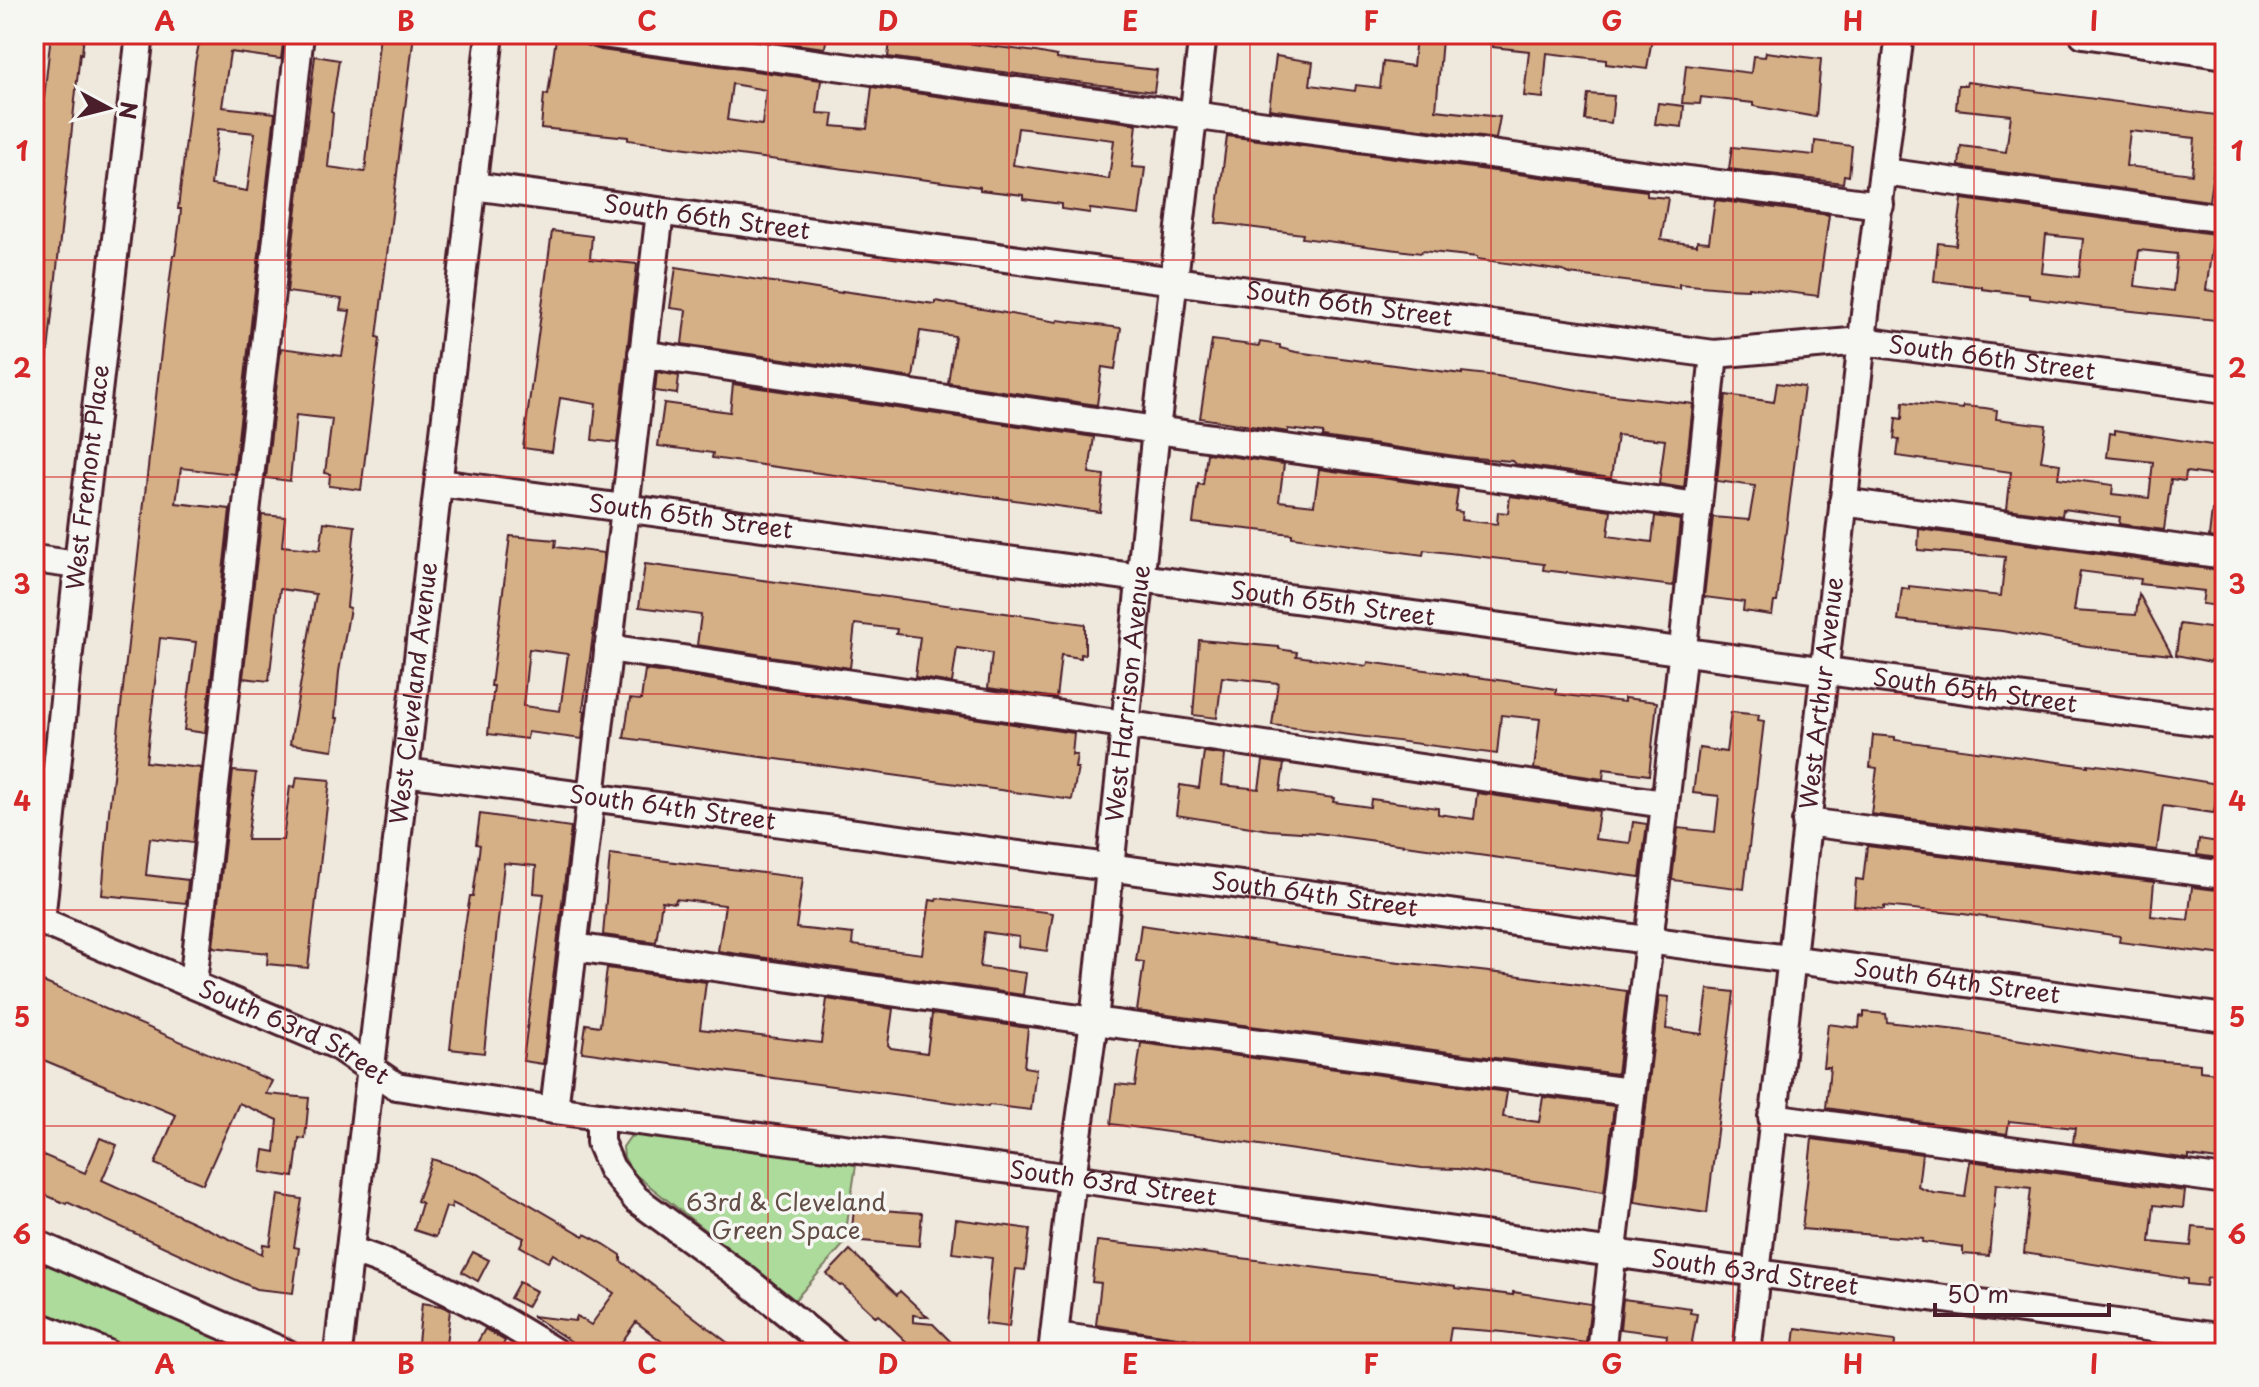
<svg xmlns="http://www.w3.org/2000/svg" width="2259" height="1387" font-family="'Playpen Sans',sans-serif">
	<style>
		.green { fill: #acdb9b; stroke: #7b7d63; stroke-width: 2 }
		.building { fill: #d5b087; stroke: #4a1f2b; stroke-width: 2; fill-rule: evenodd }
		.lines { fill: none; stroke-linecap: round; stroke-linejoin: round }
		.minor-casing { stroke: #4a1f2b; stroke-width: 32 }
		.minor { stroke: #f6f6f2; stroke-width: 26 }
		.grid { fill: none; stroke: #d62828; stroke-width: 2; stroke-opacity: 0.55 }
		.labels { text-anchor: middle; stroke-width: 7; stroke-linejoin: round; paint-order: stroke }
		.street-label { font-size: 24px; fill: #4a1f2b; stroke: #f6f6f2 }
		.park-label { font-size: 24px; fill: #624e47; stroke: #f6f6f2 }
		.neatline { fill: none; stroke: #d62828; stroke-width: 3 }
		.grid-label { font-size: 26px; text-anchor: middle; font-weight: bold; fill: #d62828 }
	</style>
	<rect width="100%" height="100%" fill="#efe8dd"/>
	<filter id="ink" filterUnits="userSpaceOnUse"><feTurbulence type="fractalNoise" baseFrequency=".0125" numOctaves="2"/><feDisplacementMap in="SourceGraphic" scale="16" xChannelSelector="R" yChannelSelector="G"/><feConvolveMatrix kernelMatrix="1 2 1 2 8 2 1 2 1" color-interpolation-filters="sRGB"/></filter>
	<g filter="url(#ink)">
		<g class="green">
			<path d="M639 1135 856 1165 844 1244 794 1301 632 1172 624 1157 623 1147 630 1137Z"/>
			<path d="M34 1256 255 1353H34Z"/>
		</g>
		<g class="building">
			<path d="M51 34H84L82 54 80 53 47 361H34V194L38 157 34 156V126H38L40 97 44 98Z"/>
			<path d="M201 34 284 36 281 59 230 52 222 107 275 113 234 474 181 468 176 503 230 509 205 733 184 730 196 642 160 638 146 762 201 768 193 843 150 838 146 875 188 880 186 903 102 895 109 812 164 326 173 255H175L180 220 181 209H178L195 63ZM218 129 255 133 247 191 211 185Z"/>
			<path d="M380 34H414L377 337 380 338 361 490 329 486 330 474 325 473 332 419 296 415 290 481 266 478 281 348 342 356 350 311 340 310 342 299 287 292 315 56 339 60 331 112 333 113 328 167 365 172Z"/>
			<path d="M720 34H827L825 48Z"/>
			<path d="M891 34H912V36L1036 52 1057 56V59L1157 70 1154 92 888 57Z"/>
			<path d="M1494 34H1621L1652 38 1647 69 1606 64V60L1547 53 1543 98 1524 96 1529 51 1493 47Z"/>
			<path d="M1416 37 1442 39 1436 110 1500 117 1496 139 1269 109 1276 56 1313 62 1310 85 1355 91 1356 85 1380 88 1383 62 1413 66Z"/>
			<path d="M556 38 582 42V44L601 50 821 80 817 113 834 114 832 126 867 129 872 87 1137 124 1132 167 1145 168 1139 215 1090 209V213L1061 209V204L1023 199V195L980 190V187L672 146 628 140V137L541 128 544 94 548 95ZM732 84 766 90 762 125 727 120ZM1018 128 1114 140 1109 179 1013 165Z"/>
			<path d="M1766 52 1821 59 1816 117 1753 106V103L1701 97 1700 104 1682 103 1686 65 1751 73 1753 56 1765 57Z"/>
			<path d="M1967 82 2224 116 2221 146 2217 145 2209 201 1959 166 1961 146 2006 152 2011 115 1956 109 1958 85H1966ZM2130 131 2195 138 2192 174 2126 166Z"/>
			<path d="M1588 94 1614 96 1611 123 1585 120Z"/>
			<path d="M1658 103 1684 106 1682 127 1655 124Z"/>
			<path d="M1227 136 1647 191V196L1668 198 1661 240 1697 245V241L1709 242 1715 200 1829 215 1818 296 1748 287V289L1723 288 1679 284V288L1570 274 1563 271 1477 259V257L1422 251 1421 253 1302 238 1303 234 1216 223Z"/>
			<path d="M1815 141 1852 146 1849 176 1844 175 1843 183 1729 169 1732 147 1814 155Z"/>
			<path d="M1962 199 2214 234 2206 290 2225 293V321L2095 307 2029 298V295L1982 289V287L1934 281 1938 243 1956 245ZM2046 235 2083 239 2079 277 2042 273ZM2139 250 2177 254 2173 291 2135 286Z"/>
			<path d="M552 231 592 236 590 259 637 264 617 443 592 440 596 404 560 398 552 452 523 448Z"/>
			<path d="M676 267 842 293V291L935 304V301L1057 322 1058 320 1121 328 1115 369 1102 367 1097 405 948 383 955 336 920 331 913 378 682 344 686 310 670 308Z"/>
			<path d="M1212 340 1259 346 1260 342 1280 345V348L1296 352 1462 374V372L1497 376 1596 393 1693 404 1684 488 1659 484 1665 440 1617 435 1611 478 1515 464 1512 461 1462 457 1323 437V433L1288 429V432L1200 418Z"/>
			<path d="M657 372 679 376 677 394 655 391Z"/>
			<path d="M1777 383 1804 387 1777 602H1774L1772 615 1743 611 1744 602 1704 597 1713 517 1749 520 1755 486 1717 481 1726 395 1774 402Z"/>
			<path d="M733 384 1094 437 1089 473 1104 475 1100 512 712 458 713 453 658 446 664 403 730 412Z"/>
			<path d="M1903 402 1963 409V406L1985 408 1997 410 1996 419 2046 425 2041 461 2060 464 2058 478 2113 485 2112 494 2149 498 2153 462 2107 457 2110 433 2115 434V430L2225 447V469L2223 477 2186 472 2185 481 2171 479 2164 530 2119 524 2120 517 2063 509 2062 516 2007 509 2011 472 1897 456 1899 440 1894 439 1896 418 1902 419Z"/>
			<path d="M1207 453 1284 464 1279 501 1314 505 1319 469 1458 489 1455 511 1462 512 1461 520 1497 524 1498 512 1508 513 1510 496 1611 510 1608 536 1652 542 1655 516 1680 520 1673 586 1543 570 1544 564 1424 550 1423 555 1292 537V534L1193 523 1198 484 1203 485Z"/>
			<path d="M2212 510 2225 511V539L2209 537Z"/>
			<path d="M262 515 285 517 282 546 320 550 324 522 355 526 347 607 350 608 339 672 335 718H338L333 750 290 744 316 594 280 589 269 681 243 678Z"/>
			<path d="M1919 529 2223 571 2219 606 2202 604 2204 591 2140 584 2141 579 2080 571 2074 611 2136 615 2139 594 2172 655 2087 646 2002 631 1898 620 1902 588 1909 589V586L2001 596 2005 557 1918 550Z"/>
			<path d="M510 536 556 540 555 547 604 553 583 710 585 711 582 739 528 732 527 739 488 734 494 686H491ZM529 649 568 654 560 711 523 706Z"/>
			<path d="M645 564 1085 624V655L1081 654V658L1061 655 1056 698 988 688 992 653 957 648 952 683 915 677 920 637 896 634 897 629 855 624 850 668 697 645 701 615 639 607Z"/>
			<path d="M2180 624 2216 629 2211 662 2176 655Z"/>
			<path d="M1199 640 1279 647V649L1297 652 1296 656 1367 666 1368 662 1505 681 1556 689V694L1624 702V698L1657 702 1649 775 1604 769 1603 779 1534 769 1540 719 1501 715 1497 754 1272 725 1278 683 1222 677 1217 718 1193 715Z"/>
			<path d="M645 670 1074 733 1072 755H1077L1075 768H1078L1072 800 624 738 630 699 641 700Z"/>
			<path d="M1731 712 1759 715 1758 720 1764 721 1744 889 1672 880 1678 828 1715 832 1719 796 1693 793 1699 748 1726 752Z"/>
			<path d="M1873 735 1895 737V740L2088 766V764L2114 767 2218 784 2214 813 2163 806 2157 850 1871 814 1877 768 1870 767Z"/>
			<path d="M1204 752 1225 755 1222 785 1259 789 1263 761 1284 764 1280 791 1334 798 1333 802 1370 807 1371 799 1438 808V814L1474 819 1477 793 1599 811 1595 839 1630 843 1633 822 1647 824 1640 877 1317 833 1269 830 1176 815 1180 785 1199 788Z"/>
			<path d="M233 771 256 773 247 840H283L290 786 295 787 297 777 330 780 308 968 267 964 268 953 213 947Z"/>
			<path d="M480 814 571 827 543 1064 523 1061 544 894 534 893 536 866 504 863 484 1053 450 1049 463 938 470 896H473L480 845 476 844Z"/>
			<path d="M2199 839 2225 843V859L2197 855Z"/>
			<path d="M1867 846 2154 882 2151 916 2188 920 2192 887 2225 891V955L2119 942 2120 936 1963 914 1884 906V909L1854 906 1856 879 1863 880Z"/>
			<path d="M610 854 803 878 796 928 853 934 852 945 922 954 930 900 936 901 937 898 1053 913 1047 951 1018 947 1019 937 984 932 980 967 1026 973 1023 995 718 951 725 905 676 899 675 903 662 901 656 942 603 935Z"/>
			<path d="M1141 925 1391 961 1507 974 1627 991 1617 1074 1137 1011 1144 962 1136 961Z"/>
			<path d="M607 968 706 982 700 1029 821 1043 827 999 893 1009 888 1045 891 1048 927 1053 932 1014 1028 1028 1024 1067 1036 1069 1031 1110 989 1105 988 1107 582 1052 586 1024 600 1026Z"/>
			<path d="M34 978 272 1081 266 1094 309 1098 305 1139 299 1138 294 1177 261 1172 264 1150 275 1152 278 1120 239 1103 203 1184 155 1164 176 1115 34 1056Z"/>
			<path d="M1708 989 1734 992 1707 1213 1635 1202 1659 996 1669 997 1666 1029 1702 1034Z"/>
			<path d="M1864 1012 1886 1014 1887 1022 1966 1031 2138 1059 2200 1064V1071L2225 1074V1161L2189 1156V1159L2073 1143 2075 1128 2009 1121 2007 1134 1826 1108 1830 1067H1823L1828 1024 1859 1028 1860 1016 1864 1017Z"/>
			<path d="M1141 1043 1507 1092 1503 1117 1539 1122 1543 1097 1614 1106 1604 1192 1458 1169 1422 1168 1111 1124 1116 1084 1135 1086Z"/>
			<path d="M100 1138 117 1145 102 1180 262 1254 263 1244 270 1245 278 1195 302 1199 294 1247 299 1248 293 1293 256 1289 67 1202 66 1204 34 1190V1151L85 1173Z"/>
			<path d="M1812 1139 1922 1154 1918 1187 1933 1193 1965 1197 1970 1161 2185 1191 2183 1208 2154 1205 2150 1242 2191 1246 2193 1227 2225 1230V1280L2207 1278 2206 1286 2187 1284V1279L2024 1253 2031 1188 1996 1184 1989 1256 1963 1254V1247L1922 1242 1923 1239 1802 1229Z"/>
			<path d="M432 1159 480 1175 584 1236 585 1234 604 1244 621 1255V1261L741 1353H677L636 1322 614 1353H589L532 1316 575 1321 577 1316 591 1325 614 1293 553 1254 548 1262 520 1246 524 1238 452 1203 451 1208 446 1207 436 1237 414 1230 422 1203 417 1201Z"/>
			<path d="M854 1208 922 1213 919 1246 851 1240Z"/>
			<path d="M956 1219 1030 1229 1025 1270 1016 1269 1009 1327 985 1324 992 1258 952 1253Z"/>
			<path d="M1097 1241 1180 1250 1456 1286V1288L1513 1295V1292L1591 1304 1586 1343 1503 1332 1451 1328 1447 1353H1290V1350L1216 1343 1096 1325 1101 1283 1092 1282Z"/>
			<path d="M850 1250 897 1295 900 1291 928 1317 913 1315V1322L933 1324 962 1353H918L885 1321 878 1315 876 1317 842 1285 840 1286 827 1274Z"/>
			<path d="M473 1252 489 1260 478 1281 462 1272Z"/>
			<path d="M519 1282 536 1291 527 1307 510 1298Z"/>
			<path d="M1623 1299 1691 1308 1690 1313 1697 1314 1690 1353H1665L1667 1335 1620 1329Z"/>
			<path d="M422 1303 441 1306 450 1310 445 1353H417Z"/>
			<path d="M1796 1328 1895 1341 1894 1353H1793Z"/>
			<path d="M485 1329 505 1341 499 1353 477 1343Z"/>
		</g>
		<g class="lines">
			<g class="minor-casing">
				<g id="minor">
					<path d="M603 34 1221 119 1880 205"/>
					<path d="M2083 34 2225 55"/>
					<path d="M1884 172 2225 219"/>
					<path id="s1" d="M473 186 1714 354 1862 341 2225 390"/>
					<path d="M642 354 1156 430 1698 506"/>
					<path id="s2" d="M439 483 2225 725"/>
					<path d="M1843 502 2225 555"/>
					<path d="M34 559 78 565"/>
					<path d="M608 648 1664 804"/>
					<path id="s3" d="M405 772 2225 1018"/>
					<path d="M1806 822 2225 875"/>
					<path id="s4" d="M34 918 336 1045 396 1086 554 1110 1072 1178 2225 1338"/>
					<path id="s5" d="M41 921 81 537 140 34"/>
					<path d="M574 947 1094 1021 1630 1092"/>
					<path d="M193 983 300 34"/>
					<path d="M554 1110 660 212"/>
					<path d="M600 1116V1142L611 1168 636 1199 745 1279 836 1353"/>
					<path d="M1772 1117 2225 1180"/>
					<path d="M34 1243 286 1353"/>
					<path d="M350 1250C423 1274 492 1312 556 1353"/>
					<path d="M34 1324 106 1353"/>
					<path d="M1054 1336 1184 1353"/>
					<path id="s6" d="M338 1353 490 34"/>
					<path id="s7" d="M1052 1353 1072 1178 1094 1021 1156 430 1203 34"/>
					<path d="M1601 1353 1680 676 1714 354"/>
					<path id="s8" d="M1747 1353 1865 314 1900 34"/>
				</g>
			</g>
			<use href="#minor" class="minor"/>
		</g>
	</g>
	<path class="grid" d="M285 34V1353M526 34V1353M768 34V1353M1009 34V1353M1250 34V1353M1491 34V1353M1733 34V1353M1974 34V1353M34 260H2225M34 477H2225M34 694H2225M34 910H2225M34 1126H2225"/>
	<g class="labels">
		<g class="street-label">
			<text dy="8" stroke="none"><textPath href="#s1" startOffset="236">South 66th Street</textPath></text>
			<text dy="8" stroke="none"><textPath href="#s1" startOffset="884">South 66th Street</textPath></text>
			<text dy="8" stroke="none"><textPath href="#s1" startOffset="1532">South 66th Street</textPath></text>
			<text dy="8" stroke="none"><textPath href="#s5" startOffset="446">West Fremont Place</textPath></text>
			<text dy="8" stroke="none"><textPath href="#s2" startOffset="254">South 65th Street</textPath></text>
			<text dy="8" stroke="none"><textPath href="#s2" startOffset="902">South 65th Street</textPath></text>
			<text dy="8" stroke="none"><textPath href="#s2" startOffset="1550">South 65th Street</textPath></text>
			<text dy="8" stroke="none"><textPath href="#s8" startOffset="664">West Arthur Avenue</textPath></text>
			<text dy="8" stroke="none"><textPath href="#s6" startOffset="664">West Cleveland Avenue</textPath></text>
			<text dy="8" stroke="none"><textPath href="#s7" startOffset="664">West Harrison Avenue</textPath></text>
			<text dy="8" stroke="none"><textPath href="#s3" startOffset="270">South 64th Street</textPath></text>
			<text dy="8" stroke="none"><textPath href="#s3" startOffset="918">South 64th Street</textPath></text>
			<text dy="8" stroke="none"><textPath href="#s3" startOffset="1566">South 64th Street</textPath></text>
			<text dy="8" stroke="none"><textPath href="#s4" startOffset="284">South 63rd Street</textPath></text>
			<text dy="8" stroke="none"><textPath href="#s4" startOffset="1124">South 63rd Street</textPath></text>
			<text dy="8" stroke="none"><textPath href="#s4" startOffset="1772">South 63rd Street</textPath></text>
		</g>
		<g class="park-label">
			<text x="786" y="1211">63rd &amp; Cleveland<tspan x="786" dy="28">Green Space</tspan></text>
		</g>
	</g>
	<rect width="2259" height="1387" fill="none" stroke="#f6f6f2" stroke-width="88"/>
	<g transform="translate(108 108) rotate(97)" stroke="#f6f6f2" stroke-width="6" paint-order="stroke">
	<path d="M0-6L14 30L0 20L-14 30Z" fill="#4a1f2b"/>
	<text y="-12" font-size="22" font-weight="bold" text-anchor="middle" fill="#4a1f2b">N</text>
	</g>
	<path d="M1935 1303v12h174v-12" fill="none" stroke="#4a1f2b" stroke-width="4"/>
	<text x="1947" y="1303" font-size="24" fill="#4a1f2b" stroke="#f6f6f2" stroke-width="6" paint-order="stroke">50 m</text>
	<rect x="44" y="44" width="2171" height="1299" class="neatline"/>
	<g class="grid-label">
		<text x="165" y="31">A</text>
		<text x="406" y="31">B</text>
		<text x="647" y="31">C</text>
		<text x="888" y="31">D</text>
		<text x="1130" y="31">E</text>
		<text x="1371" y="31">F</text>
		<text x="1612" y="31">G</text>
		<text x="1853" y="31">H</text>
		<text x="2094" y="31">I</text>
		<text x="22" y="161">1</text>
		<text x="2237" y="161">1</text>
		<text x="22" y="378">2</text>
		<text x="2237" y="378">2</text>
		<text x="22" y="594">3</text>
		<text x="2237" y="594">3</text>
		<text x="22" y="811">4</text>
		<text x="2237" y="811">4</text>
		<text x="22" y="1027">5</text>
		<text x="2237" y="1027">5</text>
		<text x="22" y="1244">6</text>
		<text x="2237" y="1244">6</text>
		<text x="165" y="1374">A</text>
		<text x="406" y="1374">B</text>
		<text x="647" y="1374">C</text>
		<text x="888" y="1374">D</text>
		<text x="1130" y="1374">E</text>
		<text x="1371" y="1374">F</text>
		<text x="1612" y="1374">G</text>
		<text x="1853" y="1374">H</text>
		<text x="2094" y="1374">I</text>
	</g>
</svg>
